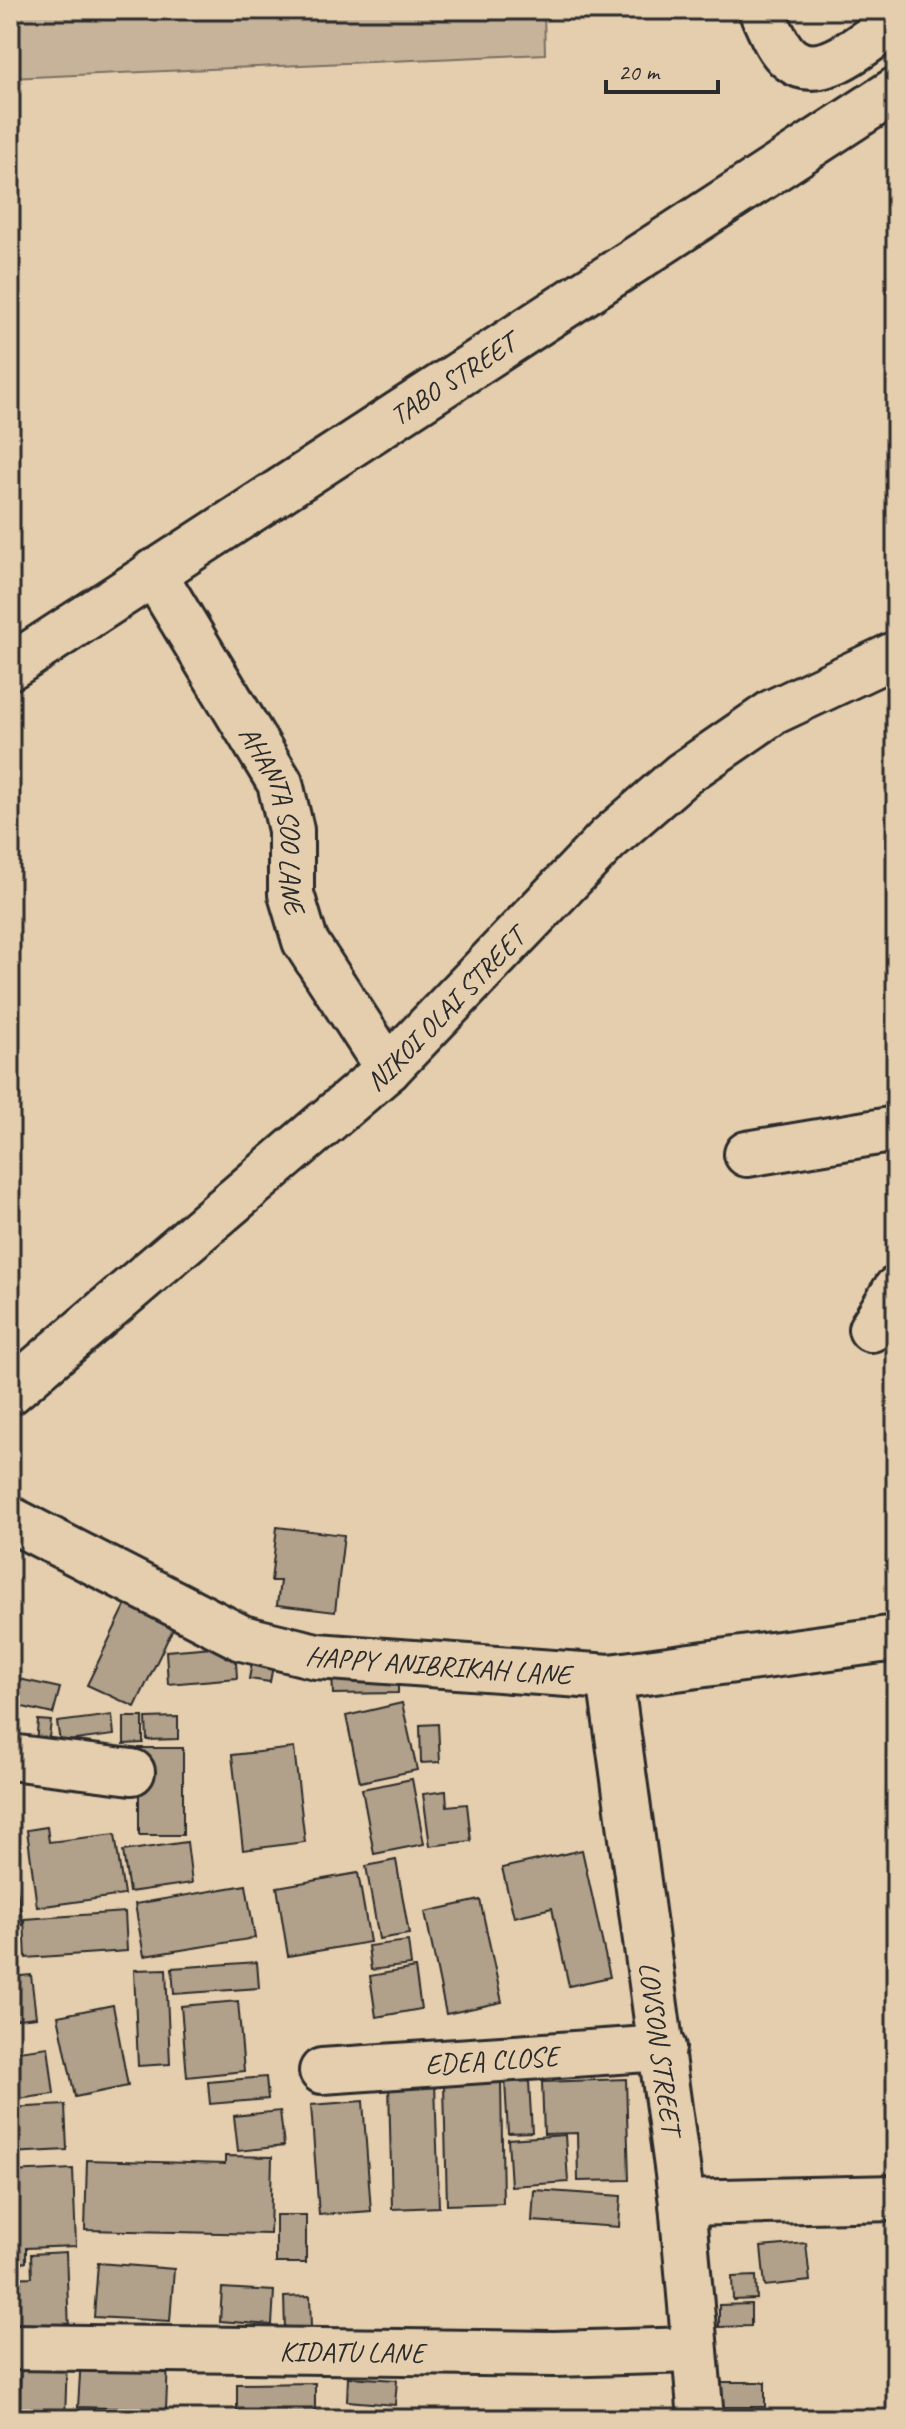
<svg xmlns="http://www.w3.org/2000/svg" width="906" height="2429" font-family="Caveat,sans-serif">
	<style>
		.green { fill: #c7b399; stroke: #796f62; stroke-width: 2 }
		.building { fill: #b1a08a; stroke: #2b2b2b; stroke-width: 2 }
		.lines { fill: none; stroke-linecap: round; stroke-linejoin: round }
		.minor-casing { stroke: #2b2b2b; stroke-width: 50 }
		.minor { stroke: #e5ceae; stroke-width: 44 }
		.labels { text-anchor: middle; stroke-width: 7; stroke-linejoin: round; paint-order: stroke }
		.street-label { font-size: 28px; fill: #2b2b2b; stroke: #e5ceae }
	</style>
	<rect width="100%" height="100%" fill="#e5ceae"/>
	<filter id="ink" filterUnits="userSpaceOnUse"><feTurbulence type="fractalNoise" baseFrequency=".0125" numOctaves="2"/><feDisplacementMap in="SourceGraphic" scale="16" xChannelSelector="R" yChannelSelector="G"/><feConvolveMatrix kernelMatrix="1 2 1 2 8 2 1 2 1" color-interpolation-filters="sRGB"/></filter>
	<g filter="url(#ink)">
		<path class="green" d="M10 10H544L545 54 10 78Z"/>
		<g class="building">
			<path d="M277 1527 344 1535 335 1612 277 1605 280 1581H271Z"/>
			<path d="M131 1594 179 1616 135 1707 87 1685Z"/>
			<path d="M235 1645 237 1678 168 1684 166 1651Z"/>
			<path d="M253 1657 274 1660 270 1682 249 1679Z"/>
			<path d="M398 1670V1693L333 1694 332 1671Z"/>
			<path d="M10 1677 60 1688 53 1714 10 1704Z"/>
			<path d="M402 1703 417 1770 360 1782 346 1716Z"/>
			<path d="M112 1715 114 1735 60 1742 57 1722Z"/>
			<path d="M124 1717H143V1743L124 1744Z"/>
			<path d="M178 1717V1739L147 1740 146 1718Z"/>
			<path d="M38 1720 51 1721 48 1746 36 1745Z"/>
			<path d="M438 1724 440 1762 421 1763 420 1725Z"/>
			<rect x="139" y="1748" width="44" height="87"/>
			<path d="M294 1748 305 1842 243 1850 232 1755Z"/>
			<path d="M412 1779 424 1844 374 1854 362 1789Z"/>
			<path d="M446 1791 447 1806 467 1804 471 1841 430 1846 423 1794Z"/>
			<path d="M47 1827 49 1842 115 1834 124 1895 37 1907 27 1830Z"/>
			<path d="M187 1842 192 1883 129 1892 123 1851Z"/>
			<path d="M10 1850 23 1925 10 1927Z"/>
			<path d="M582 1850 610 1977 569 1986 552 1908 514 1917 502 1868Z"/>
			<path d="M396 1860 409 1934 379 1939 366 1866Z"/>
			<path d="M358 1873 370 1942 288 1956 277 1887Z"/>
			<path d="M246 1885 255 1938 144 1956 135 1904Z"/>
			<path d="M480 1900 502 2002 446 2014 425 1912Z"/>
			<path d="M125 1912 127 1951 26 1958 24 1919Z"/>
			<path d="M408 1941 411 1965 371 1970 368 1946Z"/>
			<path d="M257 1962 259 1988 174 1994 172 1968Z"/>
			<path d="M415 1968 421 2009 376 2017 370 1976Z"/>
			<path d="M166 1969 170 2064 138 2066 134 1970Z"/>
			<path d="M31 1975 36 2017 10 2020V1977Z"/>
			<path d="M238 2001 244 2071 187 2077 181 2006Z"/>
			<path d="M113 2005 128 2086 75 2097 58 2016Z"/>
			<path d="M48 2047 54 2094 11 2100 10 2052Z"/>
			<path d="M266 2077 268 2099 210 2104 208 2082Z"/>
			<path d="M626 2079 629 2180 578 2181 577 2133 544 2134 542 2082Z"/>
			<path d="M529 2081 532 2132 508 2133 505 2082Z"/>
			<path d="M501 2082 503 2203 447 2205 444 2085Z"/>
			<path d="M435 2083 439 2207 392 2209 389 2085Z"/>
			<path d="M363 2101 371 2211 319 2215 311 2105Z"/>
			<path d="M65 2105 67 2150 10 2153V2108Z"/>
			<path d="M280 2111 284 2146 238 2151 234 2116Z"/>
			<path d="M565 2135 568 2182 511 2186 508 2139Z"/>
			<path d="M225 2156 272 2157 270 2234 85 2230 87 2160 225 2164Z"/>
			<path d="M73 2169 76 2246 26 2248V2262L10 2263V2172Z"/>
			<path d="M534 2190 621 2196 619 2227 532 2221Z"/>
			<rect x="276" y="2215" width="30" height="48"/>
			<path d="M806 2243 810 2281 765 2286 761 2247Z"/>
			<path d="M66 2252 69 2331 10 2334V2278L32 2277 31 2254Z"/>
			<path d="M98 2263 174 2269 170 2321 94 2317Z"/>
			<path d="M756 2276 757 2299 733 2300 732 2277Z"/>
			<path d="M222 2288 274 2291 272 2325 220 2321Z"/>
			<path d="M310 2296 311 2328 285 2329 284 2297Z"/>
			<path d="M751 2304V2326L719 2327V2305Z"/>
			<path d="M21 2357 67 2359 65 2419H19Z"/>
			<path d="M81 2358 168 2361 166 2410 78 2407Z"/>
			<path d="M348 2377 397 2380 395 2405 347 2401Z"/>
			<rect x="720" y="2382" width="45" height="25"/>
			<path d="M315 2383V2419H237V2384Z"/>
			<path d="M399 2411V2419H355V2413Z"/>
			<path d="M729 2412 770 2413V2419H728Z"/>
			<path d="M111 2414 160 2415V2419H111Z"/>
		</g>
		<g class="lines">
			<g class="minor-casing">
				<g id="minor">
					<path d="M761 10C769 26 776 48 790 59 822 85 870 38 896 20"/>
					<path id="s1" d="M153 572 280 783 291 830V894L305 941 388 1069"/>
					<path id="s2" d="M10 667 896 90"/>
					<path d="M747 1154 896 1129"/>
					<path d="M871 1329 896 1289"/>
					<path id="s3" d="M10 1392 388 1069 608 839 683 774 773 712 896 654"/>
					<path id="s4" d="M10 1519 242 1638 316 1656 610 1677 896 1638"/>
					<path id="s5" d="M610 1677 682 2203 701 2419"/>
					<path d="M10 1757 132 1772"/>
					<path id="s6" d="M322 2071 663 2048"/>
					<path d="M682 2203 896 2198"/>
					<path id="s7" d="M10 2347 554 2354 694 2350"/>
				</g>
			</g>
			<use href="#minor" class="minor"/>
		</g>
	</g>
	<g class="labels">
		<g class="street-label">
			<text dy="10" stroke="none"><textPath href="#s2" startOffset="528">TABO STREET</textPath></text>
			<text dy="10" stroke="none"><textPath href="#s1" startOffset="280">AHANTA SOO LANE</textPath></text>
			<text dy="10" stroke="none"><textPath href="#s3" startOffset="580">NIKOI OLAI STREET</textPath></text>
			<text dy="10" stroke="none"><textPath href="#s4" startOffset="460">HAPPY ANIBRIKAH LANE</textPath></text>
			<text dy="10" stroke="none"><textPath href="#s5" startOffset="374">LOVSON STREET</textPath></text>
			<text dy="10" stroke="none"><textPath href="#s6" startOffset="170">EDEA CLOSE</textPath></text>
			<text dy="10" stroke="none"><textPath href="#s7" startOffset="342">KIDATU LANE</textPath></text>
		</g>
	</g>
	<rect width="906" height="2429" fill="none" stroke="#e5ceae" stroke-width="40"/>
	<rect x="20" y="20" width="866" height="2389" fill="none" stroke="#2b2b2b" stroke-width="3" filter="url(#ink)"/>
	<path d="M606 80v12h112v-12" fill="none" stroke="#2b2b2b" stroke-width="4"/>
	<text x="618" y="80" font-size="24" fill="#2b2b2b" stroke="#e5ceae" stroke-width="6" paint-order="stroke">20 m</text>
</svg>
